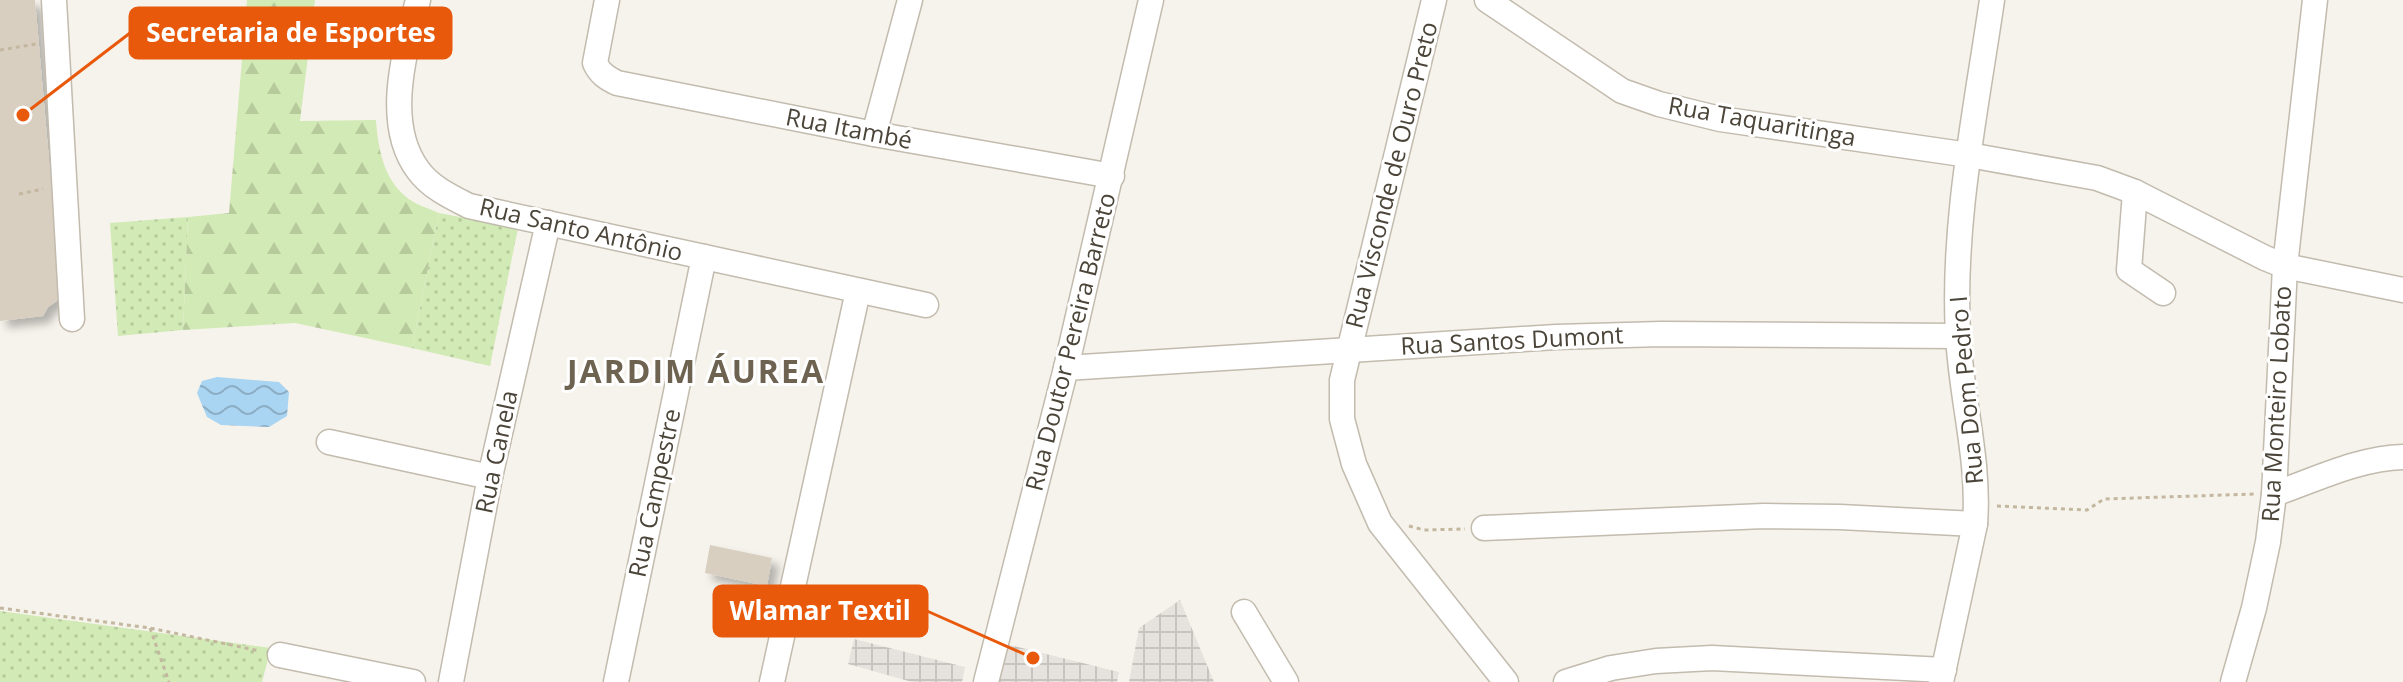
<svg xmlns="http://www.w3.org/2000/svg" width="2403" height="682" font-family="'Open Sans',sans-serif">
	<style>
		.industrial { fill: url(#industrial-grid) }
		.green { fill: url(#green-dots) }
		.forest { fill: url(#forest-firs) }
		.water { fill: url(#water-waves) }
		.building { fill: #d8cfc1; filter: url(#shadow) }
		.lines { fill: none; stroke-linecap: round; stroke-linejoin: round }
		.minor-casing { stroke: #c2bbae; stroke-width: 27 }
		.path { stroke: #c4b79f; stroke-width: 3; stroke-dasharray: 4 4; stroke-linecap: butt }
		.minor { stroke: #fff; stroke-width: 24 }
		.labels { text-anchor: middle; stroke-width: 6; stroke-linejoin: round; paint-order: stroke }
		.street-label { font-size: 24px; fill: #4b4439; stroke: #fff }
		.district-label { font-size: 32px; font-weight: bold; letter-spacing: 2px; fill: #6e6250; stroke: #fff }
		.leader { fill: none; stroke: #e8590c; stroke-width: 3 }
		.callout-dot { fill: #e8590c; stroke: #fff; stroke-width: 3 }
		.callout { fill: #e8590c; stroke: #e8590c; stroke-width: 3 }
		.callout-label { font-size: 26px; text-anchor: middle; font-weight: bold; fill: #fff }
	</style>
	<defs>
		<pattern id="industrial-grid" width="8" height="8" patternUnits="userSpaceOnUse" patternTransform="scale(2)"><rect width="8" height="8" fill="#e6e2dd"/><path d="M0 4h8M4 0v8" fill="none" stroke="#c7c3be"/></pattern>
		<pattern id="green-dots" width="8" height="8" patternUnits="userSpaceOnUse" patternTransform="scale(2)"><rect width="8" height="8" fill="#d2eab5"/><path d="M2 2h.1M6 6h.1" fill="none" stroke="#b6ca9c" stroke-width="1.8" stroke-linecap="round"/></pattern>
		<pattern id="forest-firs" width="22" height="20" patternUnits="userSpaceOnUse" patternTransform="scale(2)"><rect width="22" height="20" fill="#d2eab5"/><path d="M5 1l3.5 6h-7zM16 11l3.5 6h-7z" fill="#b6ca9c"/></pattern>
		<pattern id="water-waves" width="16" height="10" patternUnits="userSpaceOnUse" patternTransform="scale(2)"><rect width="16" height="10" fill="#a9d4f2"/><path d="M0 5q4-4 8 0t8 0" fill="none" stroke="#8caec5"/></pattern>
		<filter id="shadow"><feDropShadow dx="7" dy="7" stdDeviation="4" flood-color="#0004"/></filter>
	</defs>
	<rect width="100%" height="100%" fill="#f6f3ec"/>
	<g class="industrial">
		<path d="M1180 600 1214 682H1129L1139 628Z"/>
		<path d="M854 639 965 667 962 682H912L848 664Z"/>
		<path d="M1006 644 1119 672 1117 682H997Z"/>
	</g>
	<g class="green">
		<path d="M439 213 518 228 490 366 412 348Z"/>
		<path d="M188 217 183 330 118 336 110 223Z"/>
		<path d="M0 611 271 648 262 682H0Z"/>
	</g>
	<path class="forest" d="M247 0H315L300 121 376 120C378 147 383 177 405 196 413 204 428 208 439 213L412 348 295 323 183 330 188 217 229 213Z"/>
	<path class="water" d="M217 377 279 382 289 392 287 416 269 427 221 425 207 417 197 393 202 381Z"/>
	<g class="building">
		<path d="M0 0H35L61 298 48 307 43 316 0 321Z"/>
		<path d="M710 545 772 558 767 586 705 573Z"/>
	</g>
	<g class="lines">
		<g class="minor-casing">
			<g id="minor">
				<path d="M54 0 72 319"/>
				<path d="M418 0C405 51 383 123 418 170 430 187 451 197 469 206L926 305"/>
				<path d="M607 0 595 63C600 74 607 78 617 83L874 134 1112 176"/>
				<path d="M1434 0 1342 380V419L1354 464 1380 523 1506 682"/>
				<path d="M1487 0 1622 91 1659 104 1720 119 1969 155 2097 178 2135 192 2265 258 2285 266 2403 290"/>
				<path d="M874 134 910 0"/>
				<path d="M2135 192 2129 270 2163 293"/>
				<path d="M1066 368 1556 337 1661 334 1958 336"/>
				<path d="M329 442 490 477"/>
				<path d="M2274 494C2315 480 2359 458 2403 457"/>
				<path d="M1484 528 1764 516 1840 517 1975 524"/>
				<path d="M1244 612 1286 682"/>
				<path d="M280 655 413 682"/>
				<path d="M451 682 490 477 548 223"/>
				<path d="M616 682 704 257"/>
				<path d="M772 682 858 291"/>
				<path d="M986 682 1066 368 1151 0"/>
				<path d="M1566 682 1611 668 1656 661 1712 658 1944 670"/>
				<path d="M1941 682 1975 524C1980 460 1961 398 1958 335 1952 223 1976 110 1992 0"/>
				<path d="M2233 682 2254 608 2268 542 2274 494 2285 266 2315 0"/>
			</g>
		</g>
		<g class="path">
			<path d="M0 50 36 44"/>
			<path d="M19 194 43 189"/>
			<path d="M1997 506 2087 510 2104 499 2255 494"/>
			<path d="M1409 526 1424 530 1465 529"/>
			<path d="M0 608 150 628 260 651"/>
			<path d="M150 628 169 682"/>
		</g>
		<use href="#minor" class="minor"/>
	</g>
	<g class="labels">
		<g class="street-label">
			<text transform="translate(1762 122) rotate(10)" y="8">Rua Taquaritinga</text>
			<text transform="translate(849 129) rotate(11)" y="8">Rua Itambé</text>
			<text transform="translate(1392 175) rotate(-76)" y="8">Rua Visconde de Ouro Preto</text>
			<text transform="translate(581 230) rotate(13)" y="8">Rua Santo Antônio</text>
			<text transform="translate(1512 341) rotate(-3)" y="8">Rua Santos Dumont</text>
			<text transform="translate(1071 342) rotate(-76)" y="8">Rua Doutor Pereira Barreto</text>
			<text transform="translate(1967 390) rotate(-95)" y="8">Rua Dom Pedro I</text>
			<text transform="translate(2277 404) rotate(-87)" y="8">Rua Monteiro Lobato</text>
			<text transform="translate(497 452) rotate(-78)" y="8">Rua Canela</text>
			<text transform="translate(655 493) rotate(-78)" y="8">Rua Campestre</text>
		</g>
		<g class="district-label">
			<text x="696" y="383">JARDIM ÁUREA</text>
		</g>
	</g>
	<path class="leader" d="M23 115L130 33M1033 658L927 611"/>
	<g class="callout-dot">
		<circle cx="23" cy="115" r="8"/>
		<circle cx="1033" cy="658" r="8"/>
	</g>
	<g class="callout">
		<rect x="130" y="8" width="321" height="50" rx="8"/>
		<rect x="714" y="586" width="213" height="50" rx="8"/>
	</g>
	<g class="callout-label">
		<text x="291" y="42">Secretaria de Esportes</text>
		<text x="820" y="620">Wlamar Textil</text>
	</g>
</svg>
